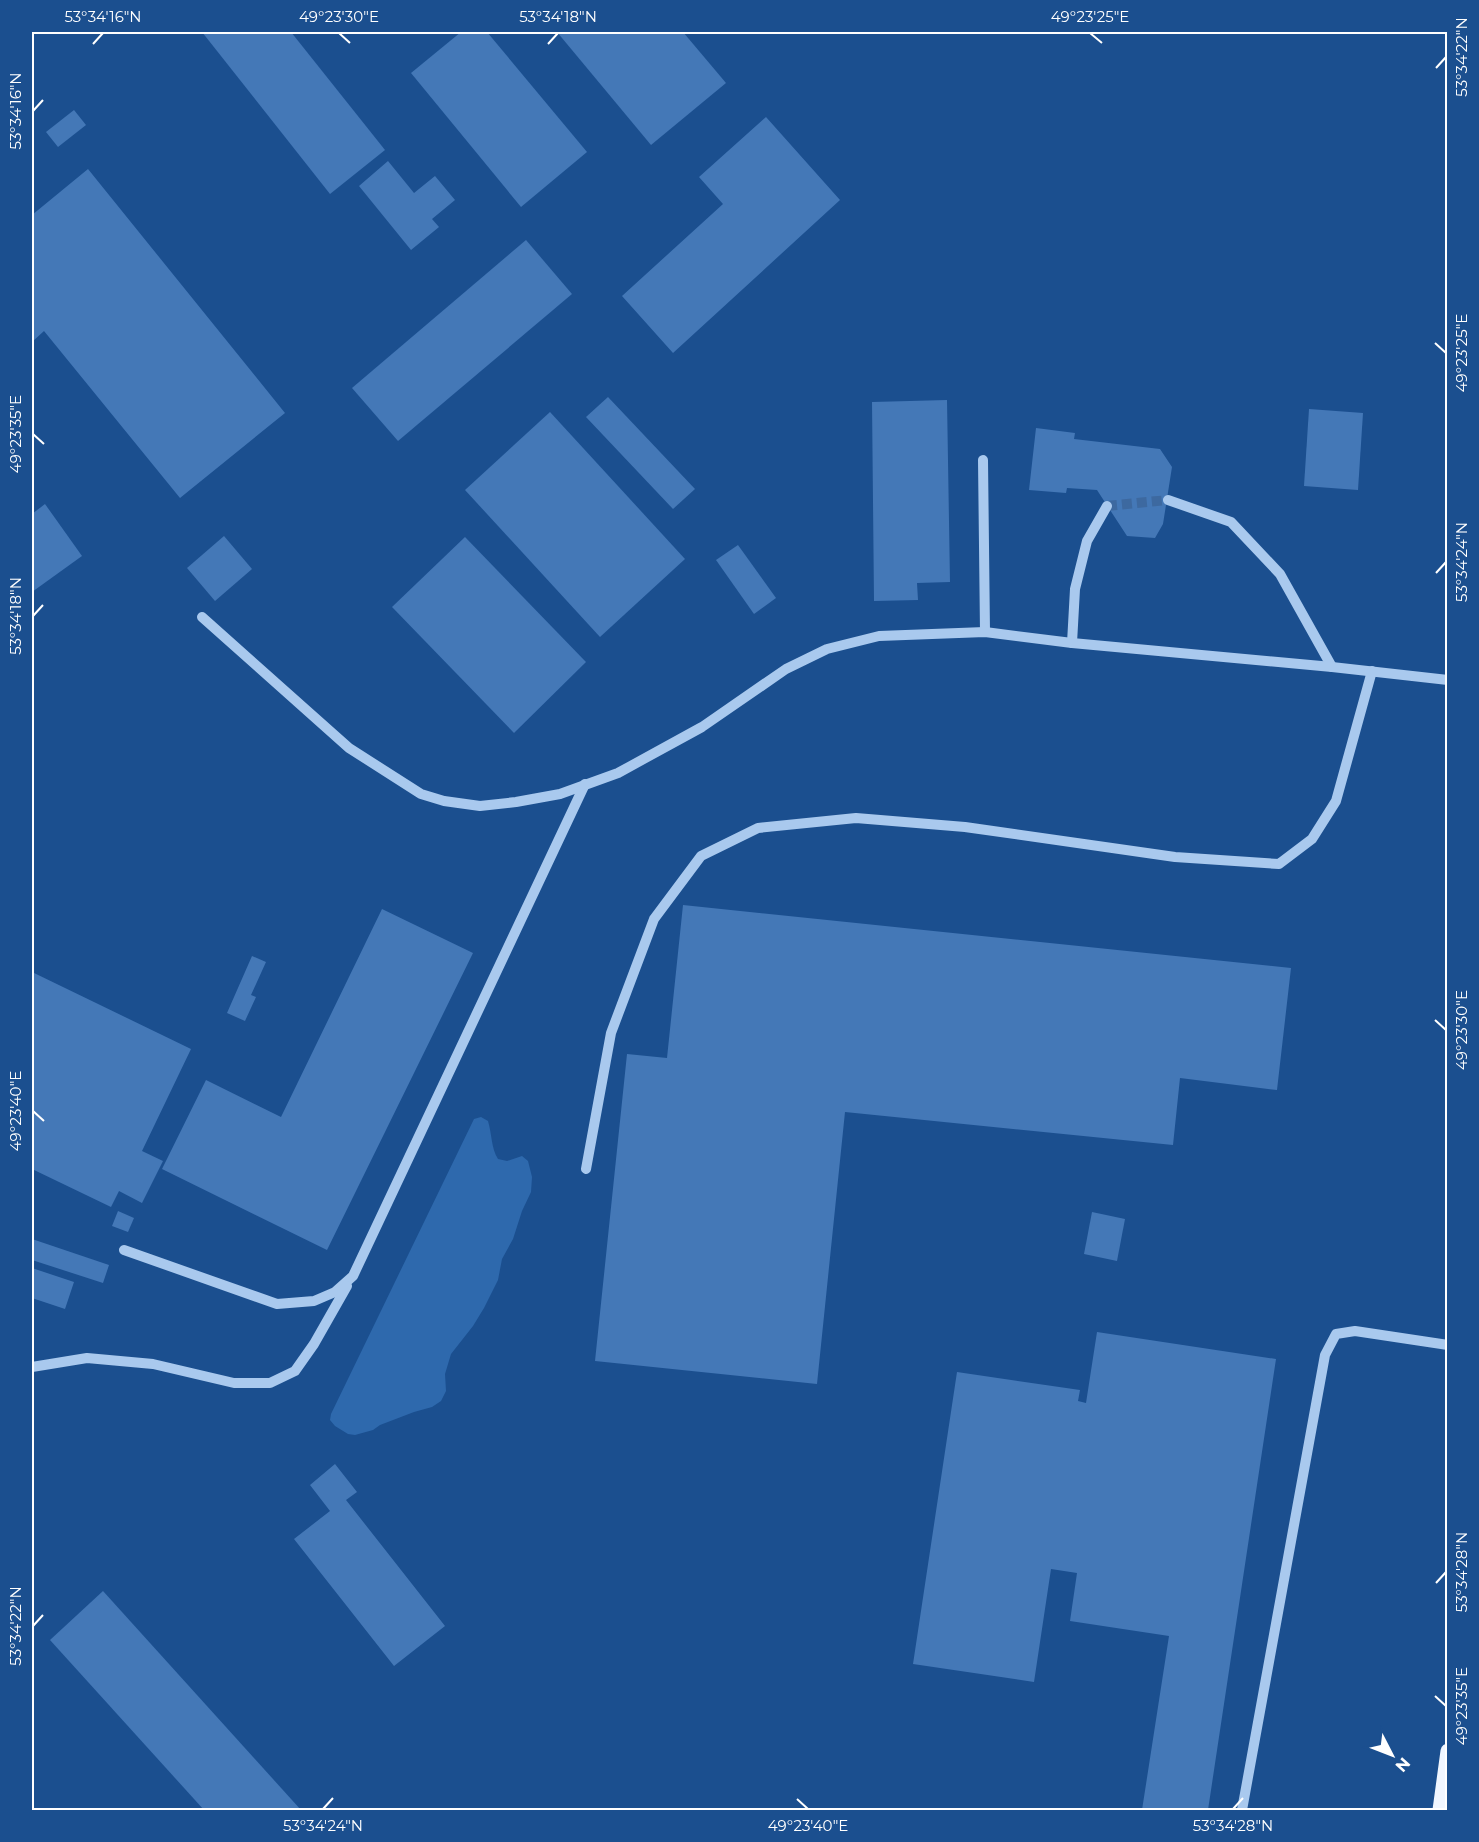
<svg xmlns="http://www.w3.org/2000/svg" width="1479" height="1842" font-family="Montserrat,sans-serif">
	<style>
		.grass { fill: #2e69ad }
		.building { fill: #4478b7 }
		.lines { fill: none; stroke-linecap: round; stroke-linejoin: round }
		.minor-tunnel { stroke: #3d69a0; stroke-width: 10; stroke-dasharray: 10 5; stroke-linecap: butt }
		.minor { stroke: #a9c9ee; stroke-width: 10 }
		.major { stroke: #f0f6ff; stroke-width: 15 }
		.ticks { fill: none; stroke: #fff; stroke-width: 2 }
		.neatline { fill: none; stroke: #fff; stroke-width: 2 }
		.ticks-label { font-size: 15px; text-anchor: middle; fill: #fff }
	</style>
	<rect width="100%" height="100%" fill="#1b4f8f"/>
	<path class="grass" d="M481 1117 488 1121C492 1134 491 1148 498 1159L507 1161 522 1156 528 1161 532 1177 531 1192 522 1211 513 1239 502 1259 498 1280 484 1308 473 1326 451 1354 445 1374 446 1391 441 1401 432 1407 414 1412 380 1425 373 1430 355 1435 348 1434 335 1426 330 1420 331 1414 474 1119Z"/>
	<g class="building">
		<path d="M202 32H291L385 150 330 194Z"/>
		<path d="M461 32H487L587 152 521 207 411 73Z"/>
		<path d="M557 32H683L726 83 651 145Z"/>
		<path d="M74 110 86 125 58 147 46 132Z"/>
		<path d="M766 117 840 200 673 353 622 296 723 204 699 177Z"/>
		<path d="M388 161 414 193 435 176 455 200 432 219 439 227 411 250 359 186Z"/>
		<path d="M88 169 285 413 180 498 44 331 32 342V215Z"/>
		<path d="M526 240 572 294 398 441 352 388Z"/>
		<path d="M608 397 695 489 673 509 586 417Z"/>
		<path d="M947 400 950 582 917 583 918 600 874 601 872 402Z"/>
		<path d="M1309 409 1363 413 1358 490 1304 486Z"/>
		<path d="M550 412 685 559 600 637 465 490Z"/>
		<path d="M1036 428 1075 433 1074 439 1160 449 1172 467 1163 524 1155 538 1127 536 1097 490 1067 488 1066 493 1029 490Z"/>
		<path d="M45 504 82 556 32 592V514Z"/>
		<path d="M224 536 252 569 215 601 187 568Z"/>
		<path d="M465 537 586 662 514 733 392 607Z"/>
		<path d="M738 545 776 598 754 614 716 560Z"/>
		<path d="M683 905 1291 968 1277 1090 1180 1078 1173 1145 845 1112 817 1384 595 1361 627 1054 667 1058Z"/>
		<path d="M382 909 473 953 327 1250 162 1169 206 1080 281 1117Z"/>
		<path d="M252 956 266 962 251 995 256 997 245 1021 227 1013Z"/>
		<path d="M32 972 191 1049 142 1151 163 1161 142 1203 119 1191 111 1207 32 1169Z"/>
		<path d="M118 1211 134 1218 128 1232 112 1226Z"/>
		<path d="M1092 1212 1125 1219 1117 1261 1084 1254Z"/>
		<path d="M32 1239 109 1265 103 1283 32 1260Z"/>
		<path d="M32 1268 74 1282 65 1309 32 1298Z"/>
		<path d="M1097 1332 1276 1359 1208 1810H1142L1169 1636 1070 1621 1077 1573 1051 1569 1034 1682 913 1664 957 1372 1080 1390 1078 1401 1086 1403Z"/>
		<path d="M335 1464 357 1492 346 1500 445 1626 394 1666 294 1539 330 1511 310 1485Z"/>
		<path d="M103 1591 301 1810H204L50 1640Z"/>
	</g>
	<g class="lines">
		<path class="minor-tunnel" d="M1107 506 1168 500"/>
		<g class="minor">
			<path d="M983 460 985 632"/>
			<path d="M1168 500 1231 522 1280 574 1332 667"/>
			<path d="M202 617 349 748 421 794 444 801 480 806 516 802 560 794 618 773 702 727 786 669 827 649 879 636 985 632 1072 643 1332 667 1448 680"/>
			<path d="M1072 643 1075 589 1087 541 1107 506"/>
			<path d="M586 1169 611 1033 654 919 701 856 758 828 856 818 965 827 1175 857 1279 864 1312 839 1336 801 1372 671"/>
			<path d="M124 1250 277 1304 314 1301 335 1292 353 1276 585 784"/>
			<path d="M32 1367 87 1358 153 1364 234 1383H270L295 1371 314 1344 347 1286"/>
			<path d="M1242 1810 1325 1355 1336 1334 1355 1331 1448 1345"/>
		</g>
		<path class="major" d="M1440 1810 1448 1751"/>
	</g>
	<path class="ticks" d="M339 33 350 43M1090 33 1102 43M93 44 103 33M548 44 558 33M1436 68 1446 57M33 111 43 100M1435 343 1446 353M33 434 44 444M1436 573 1446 562M33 616 43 605M1435 1020 1446 1030M33 1111 44 1121M1436 1583 1446 1572M33 1626 43 1615M1435 1696 1446 1706M797 1799 808 1809M323 1809 333 1798M1233 1809 1243 1798"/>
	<rect width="1479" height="1842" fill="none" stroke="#1b4f8f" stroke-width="66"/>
	<g transform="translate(1392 1755) rotate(132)" stroke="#1b4f8f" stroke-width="4.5" paint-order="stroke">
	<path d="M0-4.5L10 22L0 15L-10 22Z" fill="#ffffff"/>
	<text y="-9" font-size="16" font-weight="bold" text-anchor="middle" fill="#ffffff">N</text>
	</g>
	<rect x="33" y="33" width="1413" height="1776" class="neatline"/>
	<g class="ticks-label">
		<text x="103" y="22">53°34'16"N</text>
		<text x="339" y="22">49°23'30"E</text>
		<text x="558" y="22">53°34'18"N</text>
		<text x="1090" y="22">49°23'25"E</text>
		<text transform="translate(1462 57) rotate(-90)" y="5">53°34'22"N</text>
		<text transform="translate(16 111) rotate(-90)" y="5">53°34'16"N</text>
		<text transform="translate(1462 353) rotate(-90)" y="5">49°23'25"E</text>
		<text transform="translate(16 434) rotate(-90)" y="5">49°23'35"E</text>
		<text transform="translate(1462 562) rotate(-90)" y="5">53°34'24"N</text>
		<text transform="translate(16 616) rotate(-90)" y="5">53°34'18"N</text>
		<text transform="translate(1462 1030) rotate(-90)" y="5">49°23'30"E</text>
		<text transform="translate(16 1111) rotate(-90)" y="5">49°23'40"E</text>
		<text transform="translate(1462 1572) rotate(-90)" y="5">53°34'28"N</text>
		<text transform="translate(16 1626) rotate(-90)" y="5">53°34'22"N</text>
		<text transform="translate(1462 1706) rotate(-90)" y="5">49°23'35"E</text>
		<text x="323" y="1831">53°34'24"N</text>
		<text x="808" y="1831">49°23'40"E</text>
		<text x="1233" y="1831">53°34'28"N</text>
	</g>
</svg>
